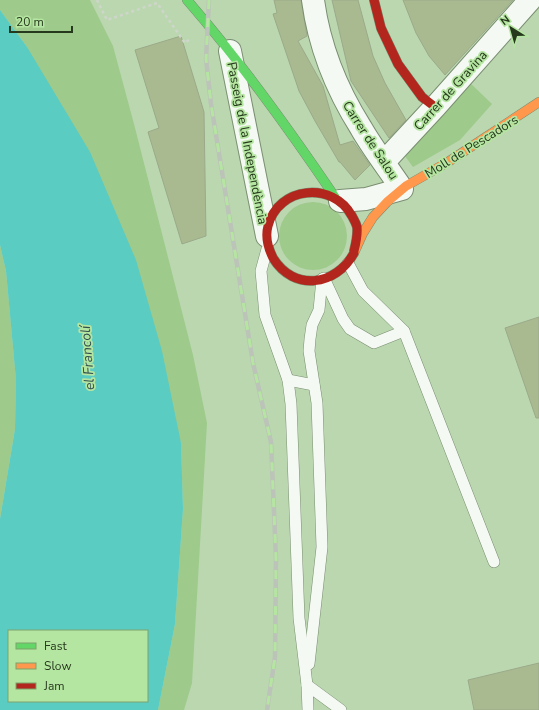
<svg xmlns="http://www.w3.org/2000/svg" width="539" height="710" font-family="'Nunito Sans',sans-serif">
	<style>
		.green { fill: #9eca8b }
		.water { fill: #5accc2; fill-rule: evenodd }
		.building { fill: #a9ba90; stroke: #9baa8a }
		.lines { fill: none; stroke-linecap: round; stroke-linejoin: round }
		.lane-casing { stroke: #798e70; stroke-width: 12 }
		.street-casing { stroke: #798e70; stroke-width: 24 }
		.fast-casing { stroke: #798e70; stroke-width: 10 }
		.slow-casing { stroke: #798e70; stroke-width: 10 }
		.jam-casing { stroke: #798e70; stroke-width: 10 }
		.path { stroke: #ced6ca; stroke-width: 2.5; stroke-dasharray: 3 3; stroke-linecap: butt }
		.lane { stroke: #f5f9f3; stroke-width: 11 }
		.street { stroke: #f5f9f3; stroke-width: 22 }
		.fast { stroke: #63d668; stroke-width: 9 }
		.slow { stroke: #ff974d; stroke-width: 9 }
		.jam { stroke: #b3261e; stroke-width: 9 }
		.rail-casing { stroke: #bcc3b8; stroke-width: 4.5 }
		.rail { stroke: #b5e6a1; stroke-width: 3; stroke-dasharray: 9; stroke-linecap: butt }
		.labels { text-anchor: middle; stroke-width: 3.5; stroke-linejoin: round; paint-order: stroke }
		.street-label { font-size: 13px; fill: #26391d; stroke: #b5e6a1 }
		.water-label { font-size: 14px; font-style: italic; fill: #314f4f; stroke: #b5e6a1 }
	</style>
	<rect width="100%" height="100%" fill="#bbd7b0"/>
	<g class="green">
		<path d="M0 0H90L113 46 134 124 193 355 207 423 192 683 184 710H158L175 624 183 509 181 443 27 47 0 10Z"/>
		<path d="M467 80 492 104 460 140 413 167 402 152Z"/>
		<circle cx="313" cy="236" r="34"/>
		<path d="M0 245 6 271 16 380 15 429 0 519Z"/>
	</g>
	<path class="water" d="M0 10 27 47 90 152 136 260 162 351 181 443 183 509 175 624 158 710H0V519L15 429 16 380 6 271 0 245ZM9 631H147V701H9Z"/>
	<g class="building">
		<path d="M274 0H301L307 36 298 41 323 86 340 145 353 141 370 165 355 180 340 162H339L315 121 299 91 273 14 277 13Z"/>
		<path d="M332 0H358L373 56 385 83 406 120 389 138 351 81Z"/>
		<path d="M403 0H513L445 75 429 56 416 33Z"/>
		<path d="M181 36 204 112 206 236 182 244 148 132 159 128 135 50Z"/>
		<path d="M539 317V418H536L505 328Z"/>
		<path d="M539 663V710H474L468 680Z"/>
	</g>
	<g class="lines">
		<g class="lane-casing">
			<g id="lane">
				<path d="M267 249 261 271 265 315 288 380 291 404 299 618 307 685"/>
				<path d="M348 263 363 291 404 331"/>
				<path d="M324 278 343 319 350 329 374 343 404 331 494 562"/>
				<path d="M288 380 314 385"/>
				<path d="M309 664 322 547 317 403 309 351 310 339 312 325 319 310 322 279"/>
				<path d="M308 710 307 685 341 710"/>
			</g>
		</g>
		<g class="street-casing">
			<g id="street">
				<path d="M313 0C319 45 337 90 361 128 373 149 388 168 402 189L366 199 340 201"/>
				<path d="M230 51 267 236"/>
				<path d="M384 162 435 107 530 0"/>
			</g>
		</g>
		<g class="fast-casing">
			<path id="fast" d="M187 0C241 62 289 129 335 197"/>
		</g>
		<g class="slow-casing">
			<path id="slow" d="M354 253 363 233 373 217 387 202 406 186 448 162 539 102"/>
		</g>
		<g class="jam-casing">
			<g id="jam">
				<path d="M374 0 381 28 398 64 422 97 435 107"/>
				<path d="M354 253C336 286 294 292 273 258 268 248 265 237 268 226 278 186 333 181 352 216 354 220 356 223 357 227 358 235 356 243 354 251"/>
			</g>
		</g>
		<path class="path" d="M97 0 107 20 157 3 185 43 191 38"/>
		<use href="#lane" class="lane"/>
		<use href="#street" class="street"/>
		<use href="#fast" class="fast"/>
		<use href="#slow" class="slow"/>
		<use href="#jam" class="jam"/>
		<g class="rail-casing">
			<path id="rail" d="M209 0 206 59 211 104 253 363 271 442 276 559 275 657 267 710"/>
		</g>
		<use href="#rail" class="rail"/>
	</g>
	<g class="labels">
		<g class="street-label">
			<text transform="translate(450 90) rotate(-48)" y="5">Carrer de Gravina</text>
			<text transform="translate(371 140) rotate(57)" y="5">Carrer de Salou</text>
			<text transform="translate(248 143) rotate(79)" y="5">Passeig de la Independència</text>
			<text transform="translate(471 146) rotate(-32)" y="5">Moll de Pescadors</text>
		</g>
		<g class="water-label">
			<text transform="translate(87 358) rotate(-94)" y="5">el Francolí</text>
		</g>
	</g>
	<rect x="8" y="630" width="140" height="72" fill="#b5e6a1" stroke="#7ca16c"/>
	<rect x="16" y="643" width="20" height="6" fill="#63d668" stroke="#7ca16c"/>
	<text x="44" y="650" font-size="12" fill="#26391d">Fast</text>
	<rect x="16" y="663" width="20" height="6" fill="#ff974d" stroke="#7ca16c"/>
	<text x="44" y="670" font-size="12" fill="#26391d">Slow</text>
	<rect x="16" y="683" width="20" height="6" fill="#b3261e" stroke="#7ca16c"/>
	<text x="44" y="690" font-size="12" fill="#26391d">Jam</text>
	<g transform="translate(511 28) rotate(323)" stroke="#b5e6a1" stroke-width="3" paint-order="stroke">
	<path d="M0-3L7 15L0 10L-7 15Z" fill="#26391d"/>
	<text y="-6" font-size="11" font-weight="bold" text-anchor="middle" fill="#26391d">N</text>
	</g>
	<path d="M10 26v6h62v-6" fill="none" stroke="#26391d" stroke-width="2"/>
	<text x="16" y="26" font-size="12" fill="#26391d" stroke="#b5e6a1" stroke-width="3" paint-order="stroke">20 m</text>
</svg>
